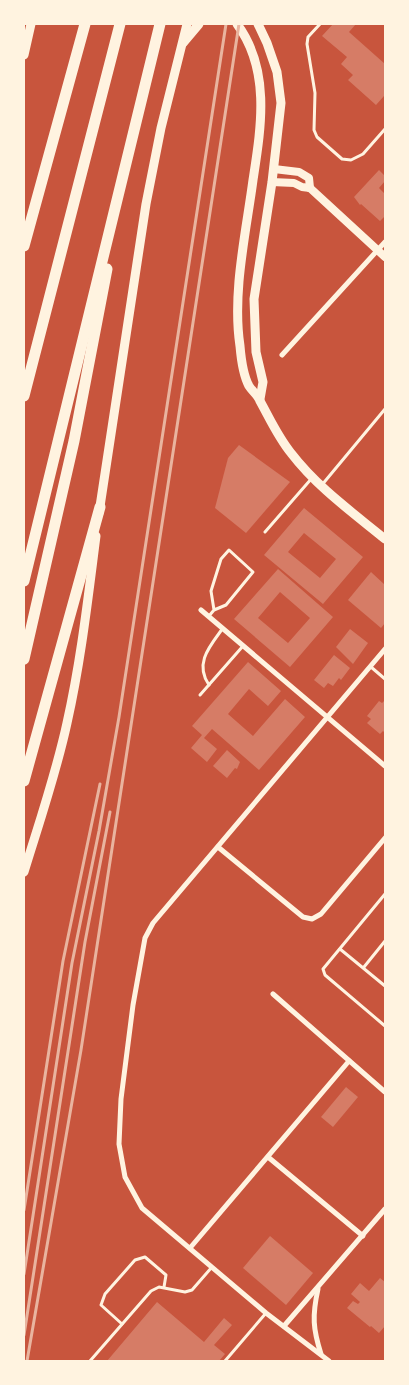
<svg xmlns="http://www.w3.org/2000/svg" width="409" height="1385" font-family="Roboto,sans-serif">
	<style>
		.building { fill: #d67c66; fill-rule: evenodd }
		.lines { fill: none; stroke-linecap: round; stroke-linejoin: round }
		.service { stroke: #fff3e0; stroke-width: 3 }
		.minor { stroke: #fff3e0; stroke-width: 5 }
		.tertiary { stroke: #fff3e0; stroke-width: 8 }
		.secondary { stroke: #fff3e0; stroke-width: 9 }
		.motorway { stroke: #fff3e0; stroke-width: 11 }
		.rail { stroke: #e9b49f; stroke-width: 3 }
	</style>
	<rect width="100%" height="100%" fill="#c8553d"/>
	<g class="building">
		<path d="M333 24H356L349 32 385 64V97L384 96 376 105 348 80 353 75 341 64 347 57 322 36Z"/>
		<path d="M379 170 385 176V181L379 188 385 194V216L380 221 361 204 360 205 354 197Z"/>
		<path d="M239 445 290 482 246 533 215 508 228 458Z"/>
		<path d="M304 508 363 557 323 604 264 555ZM304 533 336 559 320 578 288 552Z"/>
		<path d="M278 569 333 617 290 667 234 619ZM280 592 310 618 288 643 258 618Z"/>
		<path d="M371 572 385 585V623L381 628 348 600Z"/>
		<path d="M350 629 368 643 353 664 336 647Z"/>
		<path d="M334 655 350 668 341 680 339 678 333 686 328 683 324 688 314 680Z"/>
		<path d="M248 662 281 691 268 706 249 689 228 714 253 736 285 699 305 717 259 770 212 729 204 738 217 749 207 762 191 748 202 735 192 726Z"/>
		<path d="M385 700V733L383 731 380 734 367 723 371 719 367 716 379 701 382 703Z"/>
		<path d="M227 750 240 762 237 769 235 768 227 778 213 766Z"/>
		<path d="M346 1087 358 1097 333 1127 321 1117Z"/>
		<path d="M270 1236 313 1273 286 1305 243 1268Z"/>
		<path d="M380 1278 385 1282V1326L379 1333 371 1326 370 1327 347 1308 353 1301 358 1304 360 1302 351 1294 360 1283 369 1291Z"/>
		<path d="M157 1302 204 1342 224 1318 232 1325 214 1345 225 1354 219 1361H107Z"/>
	</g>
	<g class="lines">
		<g class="service">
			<path d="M320 24 308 37 307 44 315 93 314 130 317 137 342 159 351 160 363 154 385 129"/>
			<path d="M321 486 385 409"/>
			<path d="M265 532 312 478"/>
			<path d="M209 616 214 610 226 605 253 572 229 550 221 559 211 591 214 610"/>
			<path d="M371 667 385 679"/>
			<path d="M209 685C194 663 210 646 223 628"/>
			<path d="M200 695 243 646"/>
			<path d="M385 894 323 969 325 975 385 1026"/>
			<path d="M340 949 385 986"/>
			<path d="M364 967 385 941"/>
			<path d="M122 1324 101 1305 105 1294 135 1260 145 1257 166 1275 164 1287"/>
			<path d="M90 1361 151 1291 159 1287 185 1292 192 1290 212 1267"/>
			<path d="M225 1361 266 1313"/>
		</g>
		<g class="minor">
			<path d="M282 355 385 242"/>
			<path d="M201 610 385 766"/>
			<path d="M218 847 303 917 312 919 321 914 385 838"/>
			<path d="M273 994 385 1092"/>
			<path d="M268 1157 363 1236"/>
			<path d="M190 1248 349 1061"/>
			<path d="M318 1289C312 1316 313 1329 321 1354"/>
			<path d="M284 1326 385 1209"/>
			<path d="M329 1361 266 1313 142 1208 125 1177 119 1144 121 1099 133 1005 145 938 153 923 385 649"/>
		</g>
		<g class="tertiary">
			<path d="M274 169 299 172 309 178 310 188"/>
			<path d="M272 182 294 183 302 187 310 188 385 257"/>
		</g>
		<g class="secondary">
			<path d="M237 24C271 70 261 128 253 180 246 233 232 293 240 346 241 358 243 375 249 386 252 391 258 395 260 401 270 419 278 437 291 453 317 487 352 512 385 539"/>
			<path d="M258 24 267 43 277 72 281 103 272 182 254 299 256 352 263 382 260 399"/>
			<path d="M183 43 199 24"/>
			<path d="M24 55 31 24"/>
			<path d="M99 513 146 204 161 128 187 24"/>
			<path d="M24 872C39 823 56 774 67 723 81 661 88 598 96 536"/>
		</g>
		<g class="motorway">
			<path d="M24 246 85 24"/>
			<path d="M24 396 120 24"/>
			<path d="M24 581 160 24"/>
			<path d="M24 659 74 441 107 269"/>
			<path d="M24 781 100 507"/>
		</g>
		<g class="rail">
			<path d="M24 1210 63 961 100 784"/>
			<path d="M24 1274 72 963 99 831 119 717 226 24"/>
			<path d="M24 1335 85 942 110 812"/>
			<path d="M27 1361 81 1050 239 24"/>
		</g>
	</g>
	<rect width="409" height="1385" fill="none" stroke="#fff3e0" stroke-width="50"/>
</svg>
